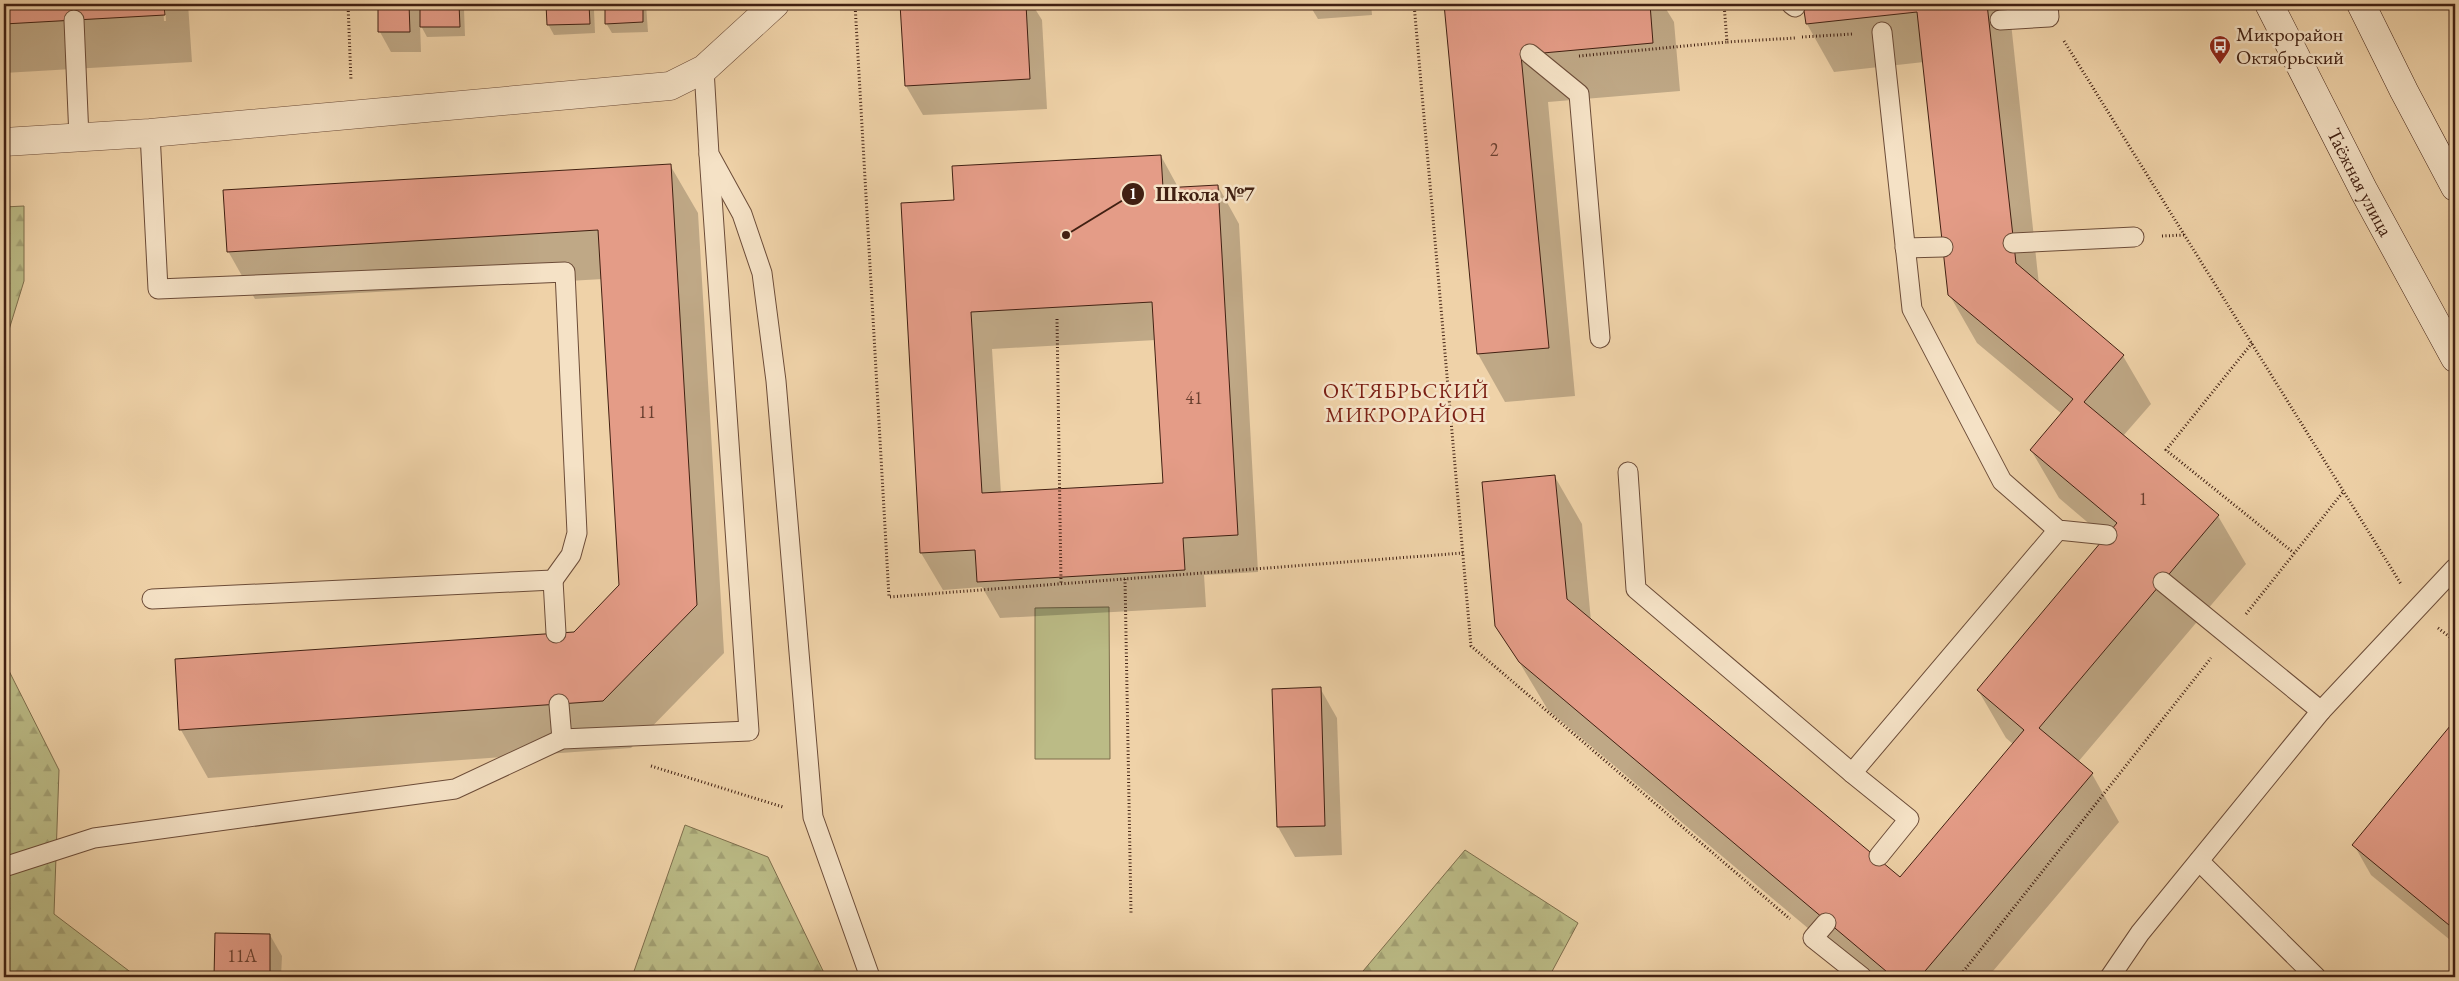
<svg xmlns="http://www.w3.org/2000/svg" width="2459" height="981" font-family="'EB Garamond',serif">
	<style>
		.green { fill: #bbbb86; stroke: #7e6e4c }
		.forest { fill: url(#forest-firs); stroke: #7e6e4c }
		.shadow { fill: #0003; fill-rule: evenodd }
		.building { fill: #e49c87; stroke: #412012; fill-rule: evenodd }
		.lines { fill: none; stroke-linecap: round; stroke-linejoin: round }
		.lane-casing { stroke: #6c4c38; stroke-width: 21 }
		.street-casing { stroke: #6c4c38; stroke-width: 29 }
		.secondary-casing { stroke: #412012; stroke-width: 29 }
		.path { stroke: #412012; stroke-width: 3; stroke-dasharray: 1 2.5; stroke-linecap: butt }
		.lane { stroke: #f5e2c6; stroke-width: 19 }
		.street { stroke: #f5e2c6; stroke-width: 28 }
		.secondary { stroke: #f5e2c6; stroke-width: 28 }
		.labels { text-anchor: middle; stroke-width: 5; stroke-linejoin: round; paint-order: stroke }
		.number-label { font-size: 18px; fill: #6a3f2f }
		.poi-label { font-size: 20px; fill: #412012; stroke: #f5e2c6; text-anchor: start }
		.street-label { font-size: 20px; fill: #412012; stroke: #f5e2c6 }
		.neighbourhood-label { font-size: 21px; letter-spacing: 1px; fill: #7a1f14; stroke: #f5e2c6 }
		.leader { fill: none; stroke: #412012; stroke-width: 2 }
		.callout-dot { fill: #412012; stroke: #f5e2c6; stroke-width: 2 }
		.mark-label { font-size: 15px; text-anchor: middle; font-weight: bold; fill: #fff }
		.callout-label { font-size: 21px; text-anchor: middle; font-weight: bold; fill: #412012; stroke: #f5e2c6; stroke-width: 5; stroke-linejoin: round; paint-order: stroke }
	</style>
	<defs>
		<pattern id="forest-firs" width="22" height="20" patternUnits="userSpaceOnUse" patternTransform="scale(1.25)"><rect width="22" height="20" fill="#bbbb86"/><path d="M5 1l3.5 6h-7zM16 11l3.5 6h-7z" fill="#a2a073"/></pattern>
	</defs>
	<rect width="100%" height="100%" fill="#efd2a8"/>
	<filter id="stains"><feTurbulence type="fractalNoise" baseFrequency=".004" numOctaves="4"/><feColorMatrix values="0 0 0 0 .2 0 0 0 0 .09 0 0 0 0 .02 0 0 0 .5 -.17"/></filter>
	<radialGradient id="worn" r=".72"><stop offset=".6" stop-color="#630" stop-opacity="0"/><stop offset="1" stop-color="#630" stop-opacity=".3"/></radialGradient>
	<path class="green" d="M1109 607 1110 759H1035V608Z"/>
	<g class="forest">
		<path d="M24 206V281L4 346V207Z"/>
		<path d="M4 661 59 770 54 914 137 977H4Z"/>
		<path d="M685 825 768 857 826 977H632Z"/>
		<path d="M1465 850 1578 923 1549 977H1358Z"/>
		<path d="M1268 973 1341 977H1268Z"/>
	</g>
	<g class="shadow">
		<path d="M4 4H163L164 21H166L165 4H188L192 62 4 73Z"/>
		<path d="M379 4H461L464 9 465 36 427 37 420 24 421 52H391L380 32Z"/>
		<path d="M547 4H591L594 10 595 33 554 35 548 24Z"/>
		<path d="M606 4H646L648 32 612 33 606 23Z"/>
		<path d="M902 4H1032L1042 20 1047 109 923 115 906 86Z"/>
		<path d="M1309 4H1371L1372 15 1318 19Z"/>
		<path d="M1445 4H1663L1674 22 1680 91 1548 102 1575 396 1505 402 1478 354Z"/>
		<path d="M1805 4H2009L2039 285 2123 356 2151 404 2123 436 2218 516 2246 564 2078 762 2092 774 2119 822 1988 977H1866L1548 710 1497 625 1555 477 1582 524 1591 621 1900 879 2013 744 2006 738 1978 690 2106 538 2059 498 2031 450 2062 414 1977 343 1949 294 1924 62 1834 72 1807 24Z"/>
		<path d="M1161 156 1179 189 1218 186 1239 224 1258 572 1204 575 1206 607 1000 618 982 587 943 590 921 553 955 201ZM1156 340 1164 484 1001 494 992 349Z"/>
		<path d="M670 165 698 213 724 653 631 748 208 778 181 730 574 633 621 585 603 279 255 299 228 251Z"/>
		<path d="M1320 688 1337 718 1342 855 1295 857 1278 827Z"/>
		<path d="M2455 722V944L2371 875 2354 845Z"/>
		<path d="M216 934 270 935 282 956 281 977H216Z"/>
	</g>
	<g class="building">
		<path d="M4 4H164L165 15 4 24Z"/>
		<path d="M378 4H409L410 32H378Z"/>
		<path d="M420 4H459L460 27H420Z"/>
		<path d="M546 4H589L590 24 547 25Z"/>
		<path d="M605 4H643V22L605 24Z"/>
		<path d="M900 4H1026L1030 79 905 86Z"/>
		<path d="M1444 4H1650L1653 43 1521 55 1549 348 1477 354Z"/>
		<path d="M1803 4H1987L2016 263 2124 355 2084 402 2219 515 2039 728 2093 773 1920 977H1893L1519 662 1495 626 1482 482 1555 475 1567 599 1900 877 2024 730 1977 690 2117 523 2030 450 2073 399 1948 295 1917 12 1806 24Z"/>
		<path d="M1161 155 1163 188 1218 185 1238 535 1183 538 1185 570 977 582 975 550 920 553 901 203 954 200 952 166ZM1152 302 1163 483 982 493 971 312Z"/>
		<path d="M671 164 697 605 603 701 179 730 175 659 574 632 619 585 598 230 227 252 223 190Z"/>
		<path d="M1321 687 1325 826 1277 827 1272 689Z"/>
		<path d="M2455 720V930L2352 845Z"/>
		<path d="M215 933 270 934V977H214Z"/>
	</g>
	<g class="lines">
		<g class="lane-casing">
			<g id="lane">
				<path d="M1791 4 1795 7"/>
				<path d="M74 20 79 138"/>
				<path d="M2000 20 2049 17 2048 4"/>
				<path d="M1882 32 1912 309 2002 481 2058 530 2107 535"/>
				<path d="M1530 54 1579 94 1600 338"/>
				<path d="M704 69 709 154 742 214 762 273 776 381 813 817 870 977"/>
				<path d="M150 133 158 289 565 272 577 533 571 555 553 580 152 599"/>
				<path d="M2013 243 2134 237"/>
				<path d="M1905 248 1943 247"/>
				<path d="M1628 472 1636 589 1852 773 2058 530"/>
				<path d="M553 580 556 633"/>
				<path d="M2163 582 2321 711 2455 568"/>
				<path d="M559 704 562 739"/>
				<path d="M1852 773 1909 819 1879 856"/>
				<path d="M2199 861 2316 977"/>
				<path d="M4 867 94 838 455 789 562 739 749 731 709 154"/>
				<path d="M1826 923 1813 938 1862 977"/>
				<path d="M2110 977 2140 933 2321 711"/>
			</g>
		</g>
		<g class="street-casing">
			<path id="street" d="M4 142 150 133 670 86 704 69 775 4"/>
		</g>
		<g class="secondary-casing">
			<g id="secondary">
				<path id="s1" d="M2269 4 2364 191 2455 358"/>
				<path d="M2361 4 2404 91 2455 187"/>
			</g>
		</g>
		<g class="path">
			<path d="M348 4 351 81"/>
			<path d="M855 4 889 597 1463 553"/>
			<path d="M1414 4 1471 646 1790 919"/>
			<path d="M1724 4 1727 42 1795 38"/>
			<path d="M1802 37 1853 34"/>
			<path d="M2064 41 2401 584"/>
			<path d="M1579 56 1727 42"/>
			<path d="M2162 236 2184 235"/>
			<path d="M1057 319 1061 584"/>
			<path d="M2252 343 2166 450 2294 553"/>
			<path d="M1125 579 1131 913"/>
			<path d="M2246 614 2343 492"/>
			<path d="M2438 628 2455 641"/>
			<path d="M651 766 783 807"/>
			<path d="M1959 977 2211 658"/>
		</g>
		<use href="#lane" class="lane"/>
		<use href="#street" class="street"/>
		<use href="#secondary" class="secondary"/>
	</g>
	<defs>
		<g id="bus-pin" transform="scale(1.125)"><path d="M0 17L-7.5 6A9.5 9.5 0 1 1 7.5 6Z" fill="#8f2418" stroke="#f5e2c6"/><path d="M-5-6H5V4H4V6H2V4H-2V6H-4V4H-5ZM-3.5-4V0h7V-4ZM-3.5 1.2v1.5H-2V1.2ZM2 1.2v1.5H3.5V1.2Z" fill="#fff"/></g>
	</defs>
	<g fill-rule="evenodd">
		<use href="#bus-pin" x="2220" y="46"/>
	</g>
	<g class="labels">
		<g class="number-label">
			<text x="1494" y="156">2</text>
			<text x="1194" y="404">41</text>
			<text x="647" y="418">11</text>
			<text x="2143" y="505">1</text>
			<text x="242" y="962">11А</text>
		</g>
		<g class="poi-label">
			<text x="2236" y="41">Микрорайон<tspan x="2236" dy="23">Октябрьский</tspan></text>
		</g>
		<g class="street-label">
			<text dy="7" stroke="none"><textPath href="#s1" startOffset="200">Таёжная улица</textPath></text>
		</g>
		<g class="neighbourhood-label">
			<text x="1406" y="398">ОКТЯБРЬСКИЙ<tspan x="1406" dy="24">МИКРОРАЙОН</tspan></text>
		</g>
	</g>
	<path class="leader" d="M1066 235L1133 194"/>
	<g class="callout-dot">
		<circle cx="1066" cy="235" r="5"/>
		<circle cx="1133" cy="194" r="12"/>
	</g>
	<g class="mark-label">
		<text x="1133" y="199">1</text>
	</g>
	<g class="callout-label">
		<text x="1205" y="201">Школа №7</text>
	</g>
	<rect width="2459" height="981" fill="none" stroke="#efd2a8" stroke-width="20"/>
	<rect x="5" y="5" width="2449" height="971" fill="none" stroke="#412012" stroke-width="2.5"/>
	<rect x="10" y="10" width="2439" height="961" fill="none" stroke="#412012"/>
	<rect width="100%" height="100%" filter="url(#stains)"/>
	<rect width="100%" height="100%" fill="url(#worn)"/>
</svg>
